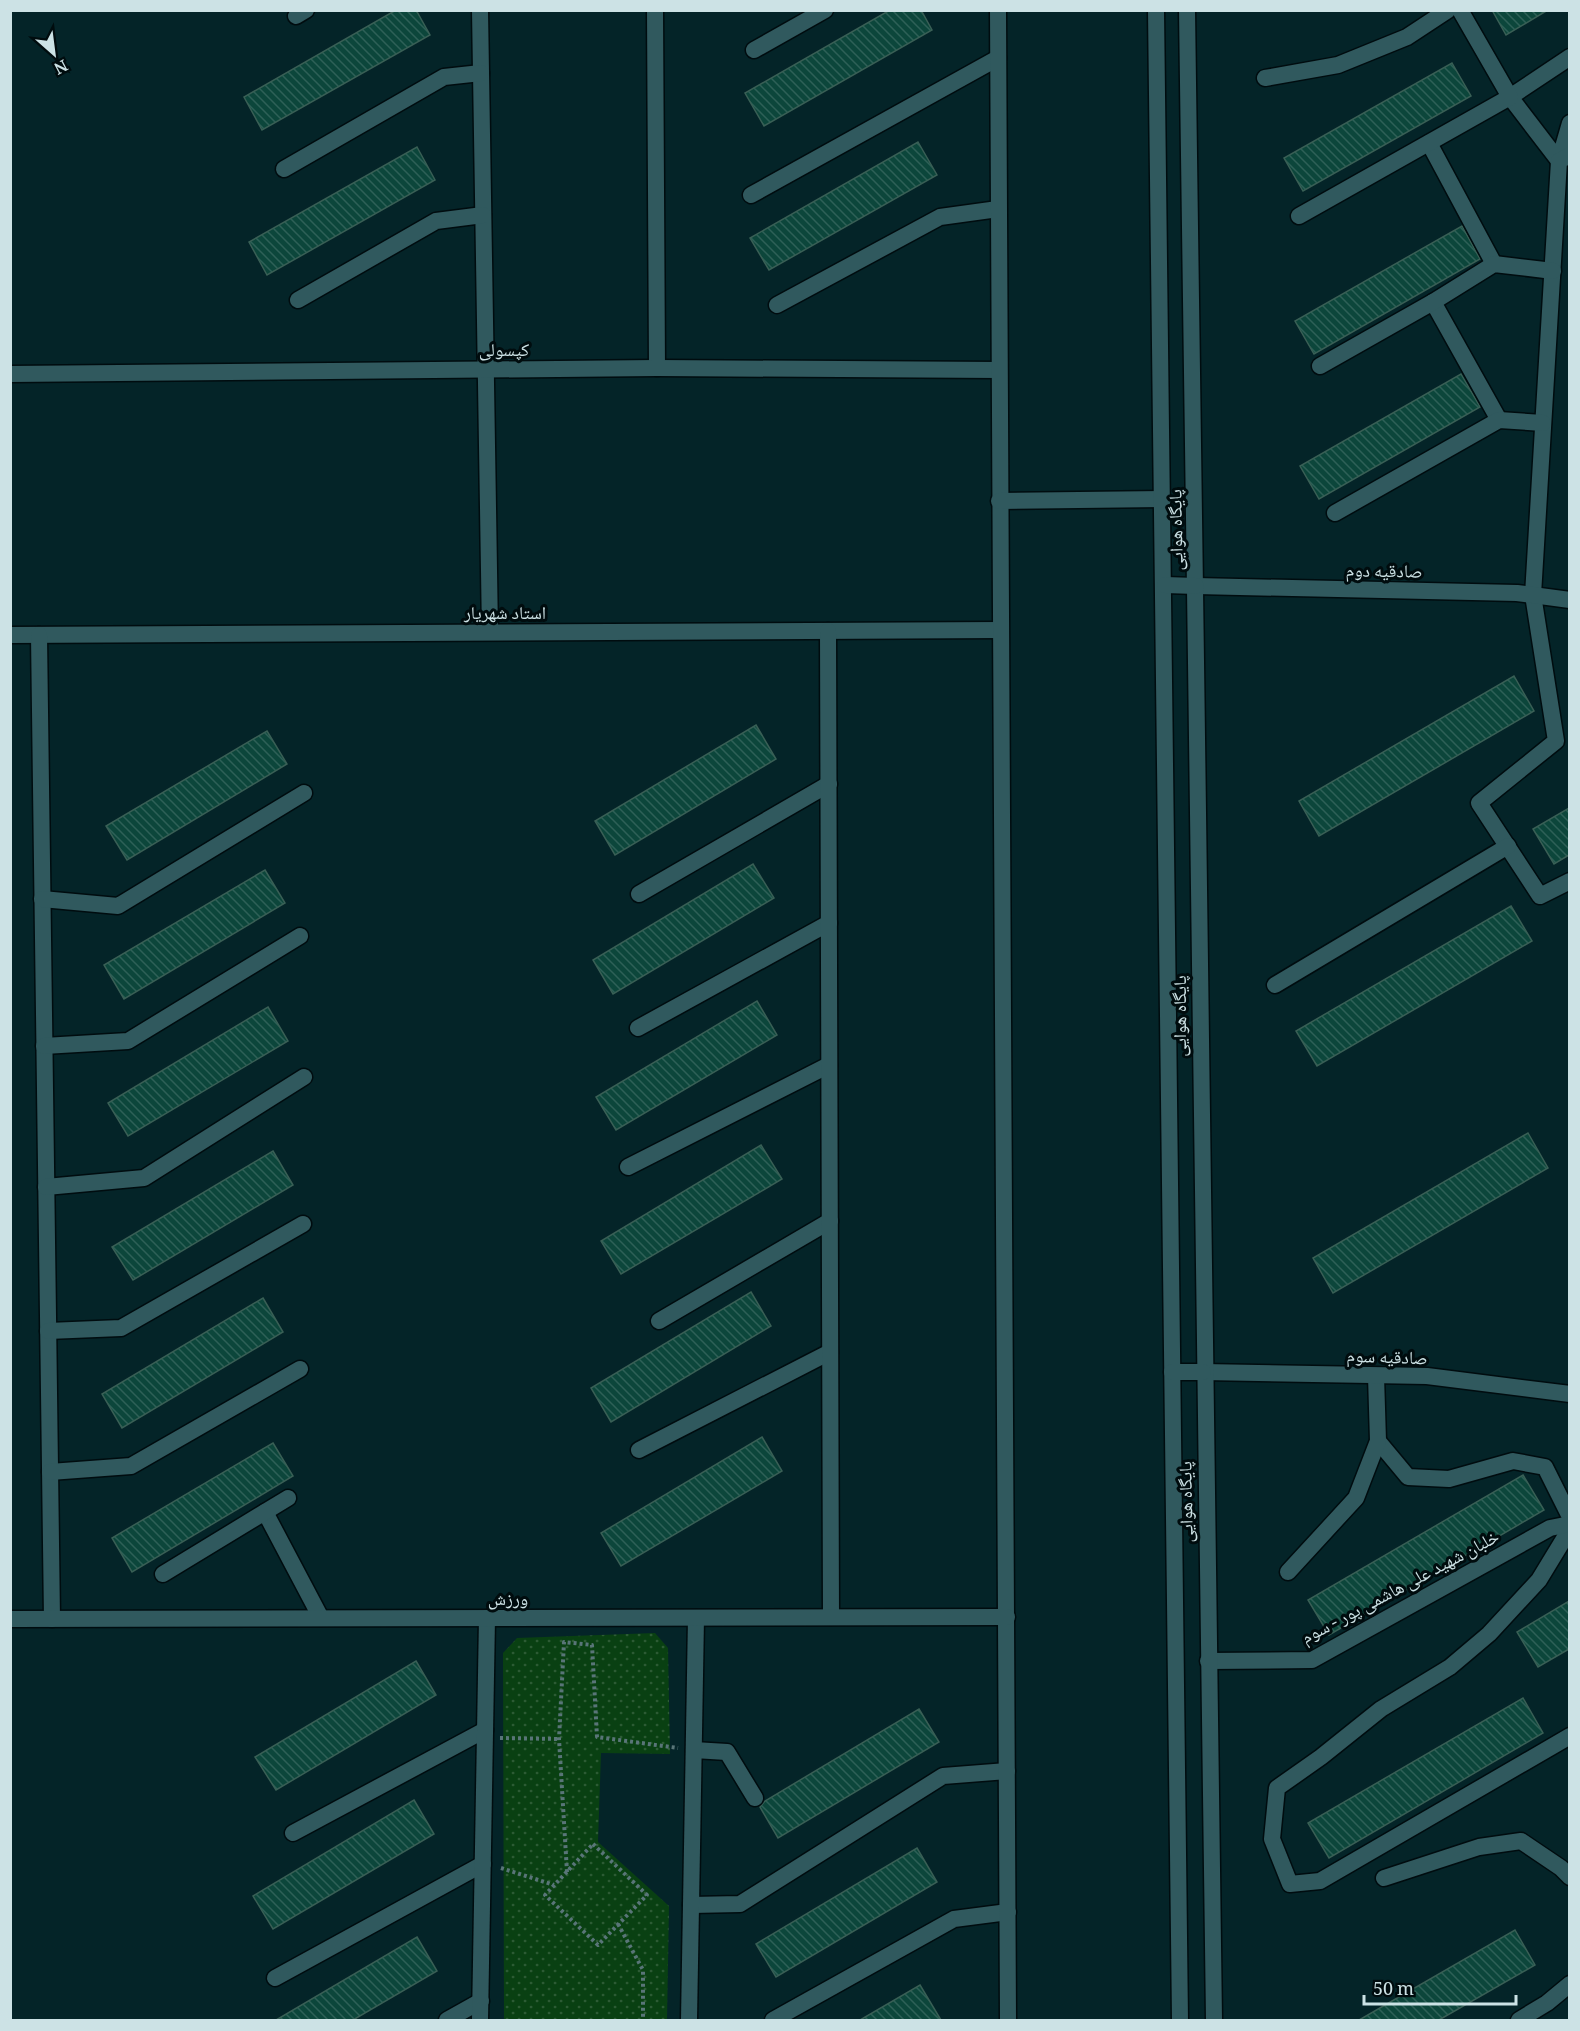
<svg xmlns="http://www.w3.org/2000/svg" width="1580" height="2031" font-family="Georgia,'Noto Naskh Arabic',serif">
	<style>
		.grass { fill: url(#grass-dots) }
		.building { fill: url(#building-back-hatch); stroke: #395f55; stroke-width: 1.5 }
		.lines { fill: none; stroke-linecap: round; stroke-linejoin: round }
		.minor-casing { stroke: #000c0f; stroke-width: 19 }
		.tertiary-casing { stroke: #000c0f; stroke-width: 19 }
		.secondary-casing { stroke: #000c0f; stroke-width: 19 }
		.path { stroke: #597578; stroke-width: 4; stroke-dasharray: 3 3; stroke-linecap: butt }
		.minor { stroke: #30595e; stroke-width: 16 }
		.tertiary { stroke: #30595e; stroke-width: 16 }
		.secondary { stroke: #30595e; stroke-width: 16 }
		.labels { text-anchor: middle; stroke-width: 6; stroke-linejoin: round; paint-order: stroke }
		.street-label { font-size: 18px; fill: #cce2e5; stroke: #000c0e }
	</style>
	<defs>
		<pattern id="grass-dots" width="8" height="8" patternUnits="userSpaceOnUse" patternTransform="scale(1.5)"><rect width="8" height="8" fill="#094012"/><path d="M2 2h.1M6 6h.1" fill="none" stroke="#2c5b34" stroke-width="1.8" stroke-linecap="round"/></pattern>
		<pattern id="building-back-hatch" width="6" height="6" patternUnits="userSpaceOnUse" patternTransform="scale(1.5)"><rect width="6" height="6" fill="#0c463b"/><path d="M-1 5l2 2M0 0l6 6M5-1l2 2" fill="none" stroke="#2e6057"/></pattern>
	</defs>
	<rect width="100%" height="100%" fill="#042428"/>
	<path class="grass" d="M655 1633 668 1648 670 1754 601 1753 598 1842 669 1906 667 2020H504L503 1653 517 1638Z"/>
	<g class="building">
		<path d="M396 10H416L430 35 262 130 244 97Z"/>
		<path d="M890 10H921L932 30 764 126 745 93Z"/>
		<path d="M1492 10H1548L1506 35Z"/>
		<path d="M1452 63 1471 96 1303 191 1284 158Z"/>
		<path d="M918 142 937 175 769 270 750 238Z"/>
		<path d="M417 147 435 180 267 275 249 242Z"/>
		<path d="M1462 226 1480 259 1314 354 1295 321Z"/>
		<path d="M1461 374 1480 407 1319 499 1300 466Z"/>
		<path d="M1514 676 1534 711 1319 836 1299 801Z"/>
		<path d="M756 725 776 759 615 855 595 821Z"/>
		<path d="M267 731 287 764 127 860 106 826Z"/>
		<path d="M1569 808V855L1554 864 1533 829Z"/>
		<path d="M753 864 774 898 613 994 593 960Z"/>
		<path d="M265 870 285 903 124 999 104 965Z"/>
		<path d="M1511 906 1532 941 1317 1066 1296 1031Z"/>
		<path d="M757 1001 777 1035 616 1130 596 1097Z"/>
		<path d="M268 1007 288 1041 128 1136 108 1103Z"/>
		<path d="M1528 1133 1548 1168 1333 1293 1313 1258Z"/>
		<path d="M761 1145 782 1179 621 1274 601 1241Z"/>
		<path d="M273 1151 293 1185 133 1280 112 1247Z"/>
		<path d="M751 1292 771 1326 611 1422 591 1388Z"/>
		<path d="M263 1298 283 1332 122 1428 102 1394Z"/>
		<path d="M762 1437 782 1471 621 1566 601 1533Z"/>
		<path d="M273 1443 293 1476 132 1572 112 1538Z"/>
		<path d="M1523 1475 1544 1510 1329 1635 1308 1600Z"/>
		<path d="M1569 1601V1649L1538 1667 1517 1632Z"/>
		<path d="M416 1661 436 1695 276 1790 255 1757Z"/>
		<path d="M1523 1698 1543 1733 1329 1858 1308 1823Z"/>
		<path d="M919 1709 939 1742 778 1838 760 1807 765 1801Z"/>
		<path d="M414 1800 434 1834 273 1929 253 1896Z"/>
		<path d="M917 1848 937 1882 776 1977 756 1944Z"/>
		<path d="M1515 1930 1535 1965 1439 2020H1359Z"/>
		<path d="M417 1937 437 1971 353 2020H276Z"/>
		<path d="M920 1985 941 2020H860Z"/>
	</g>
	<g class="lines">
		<g class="minor-casing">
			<g id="minor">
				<path d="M480 10 490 632"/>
				<path d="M655 10 657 368"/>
				<path d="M296 16 306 10"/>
				<path d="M754 50 825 10"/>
				<path d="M1570 57 1510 97 1559 161 1570 123"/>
				<path d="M1265 78 1338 65 1407 37 1448 10"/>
				<path d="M1429 143 1494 264"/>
				<path d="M1570 155 1559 161 1533 595 1556 741 1479 803 1540 896 1570 881"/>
				<path d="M284 169 444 77 481 73"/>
				<path d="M751 195 998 58"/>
				<path d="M1299 216 1510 97 1460 10"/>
				<path d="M298 300 436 221 483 215"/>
				<path d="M1433 302 1499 420"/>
				<path d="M777 305 940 217 998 209"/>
				<path d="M1320 366 1433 302 1494 264 1553 271"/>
				<path d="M10 374 657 368 999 370"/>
				<path d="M1335 513 1499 420 1543 423"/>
				<path d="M10 635 1000 630"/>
				<path d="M39 635 52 1619"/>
				<path d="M639 894 829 784"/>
				<path d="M42 899 118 906 304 793"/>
				<path d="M1275 985 1508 846"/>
				<path d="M638 1028 829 923"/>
				<path d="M44 1046 128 1041 300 936"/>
				<path d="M628 1167 829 1065"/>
				<path d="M46 1187 144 1178 304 1077"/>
				<path d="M659 1321 830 1221"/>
				<path d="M48 1331 121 1328 303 1224"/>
				<path d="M1378 1441 1408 1477 1449 1479 1513 1461 1545 1467 1570 1517"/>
				<path d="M639 1450 830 1352"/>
				<path d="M50 1472 131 1466 300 1369"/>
				<path d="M265 1512 321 1618"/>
				<path d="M1570 1529 1539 1580 1489 1634 1450 1667 1381 1709 1321 1757 1277 1788 1272 1839 1290 1884 1320 1881 1570 1736"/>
				<path d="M1288 1572 1356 1498 1378 1441 1376 1376"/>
				<path d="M163 1574 288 1498"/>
				<path d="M1208 1661 1312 1660 1550 1528 1570 1524"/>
				<path d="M694 1750 727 1752 755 1798"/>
				<path d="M293 1833 485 1730"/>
				<path d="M1384 1878 1479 1847 1521 1841 1561 1868 1570 1877"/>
				<path d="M691 1905 740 1904 943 1776 1007 1771"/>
				<path d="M275 1978 483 1864"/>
				<path d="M447 2020 481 2001"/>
				<path d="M480 2020 487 1618"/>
				<path d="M689 2020 696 1618"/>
				<path d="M773 2020 954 1919 1008 1912"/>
				<path d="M1519 2020 1547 2003 1570 1984"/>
			</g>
		</g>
		<g class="tertiary-casing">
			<g id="tertiary">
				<path d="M998 10 1008 2020"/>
				<path d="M999 501 1163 499"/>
				<path d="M1196 586 1517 593 1570 600"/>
				<path d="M828 631 831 1617"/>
				<path d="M1203 1372 1427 1376 1570 1394"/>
				<path d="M10 1619 1007 1617"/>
			</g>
		</g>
		<g class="secondary-casing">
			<g id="secondary">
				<path d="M1156 10 1180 2020"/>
				<path d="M1187 10C1198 680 1202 1351 1214 2020"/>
				<path d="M1165 585 1196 586"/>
				<path d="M1172 1372H1203"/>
			</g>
		</g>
		<g class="path">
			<path d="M500 1738 559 1739"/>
			<path d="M593 1844 647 1895 598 1945 545 1895Z"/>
			<path d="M501 1868 554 1885"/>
			<path d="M567 1872 559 1739 564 1642 592 1645 597 1737 678 1748"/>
			<path d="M618 1924 643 1970V2020"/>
		</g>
		<use href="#minor" class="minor"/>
		<use href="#tertiary" class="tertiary"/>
		<use href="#secondary" class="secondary"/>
	</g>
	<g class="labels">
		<g class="street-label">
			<text x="504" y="356">کپسولی</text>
			<text transform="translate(1176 530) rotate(-91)" y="6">پایگاه هوایی</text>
			<text transform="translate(1384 571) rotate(1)" y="6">صادقیه دوم</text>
			<text x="505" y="619">استاد شهریار</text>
			<text transform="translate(1180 1016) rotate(-90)" y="6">پایگاه هوایی</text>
			<text transform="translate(1387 1357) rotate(2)" y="6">صادقیه سوم</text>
			<text transform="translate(1186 1502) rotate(-91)" y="6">پایگاه هوایی</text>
			<text transform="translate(1400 1587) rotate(-28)" y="6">خلبان شهید علی هاشمی پور - سوم</text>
			<text x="508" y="1605">ورزش</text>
		</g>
	</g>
	<rect width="1580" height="2031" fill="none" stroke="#cce2e5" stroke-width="24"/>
	<g transform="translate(54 54) rotate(152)" stroke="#000c0e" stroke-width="4.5" paint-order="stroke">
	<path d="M0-4.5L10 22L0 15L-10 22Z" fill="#cce2e5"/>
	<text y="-9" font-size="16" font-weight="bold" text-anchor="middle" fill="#cce2e5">N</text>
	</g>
	<path d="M1364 1995v9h152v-9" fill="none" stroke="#cce2e5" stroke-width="3"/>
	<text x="1373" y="1995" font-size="18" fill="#cce2e5" stroke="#000c0e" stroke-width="4.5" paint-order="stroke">50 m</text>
</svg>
